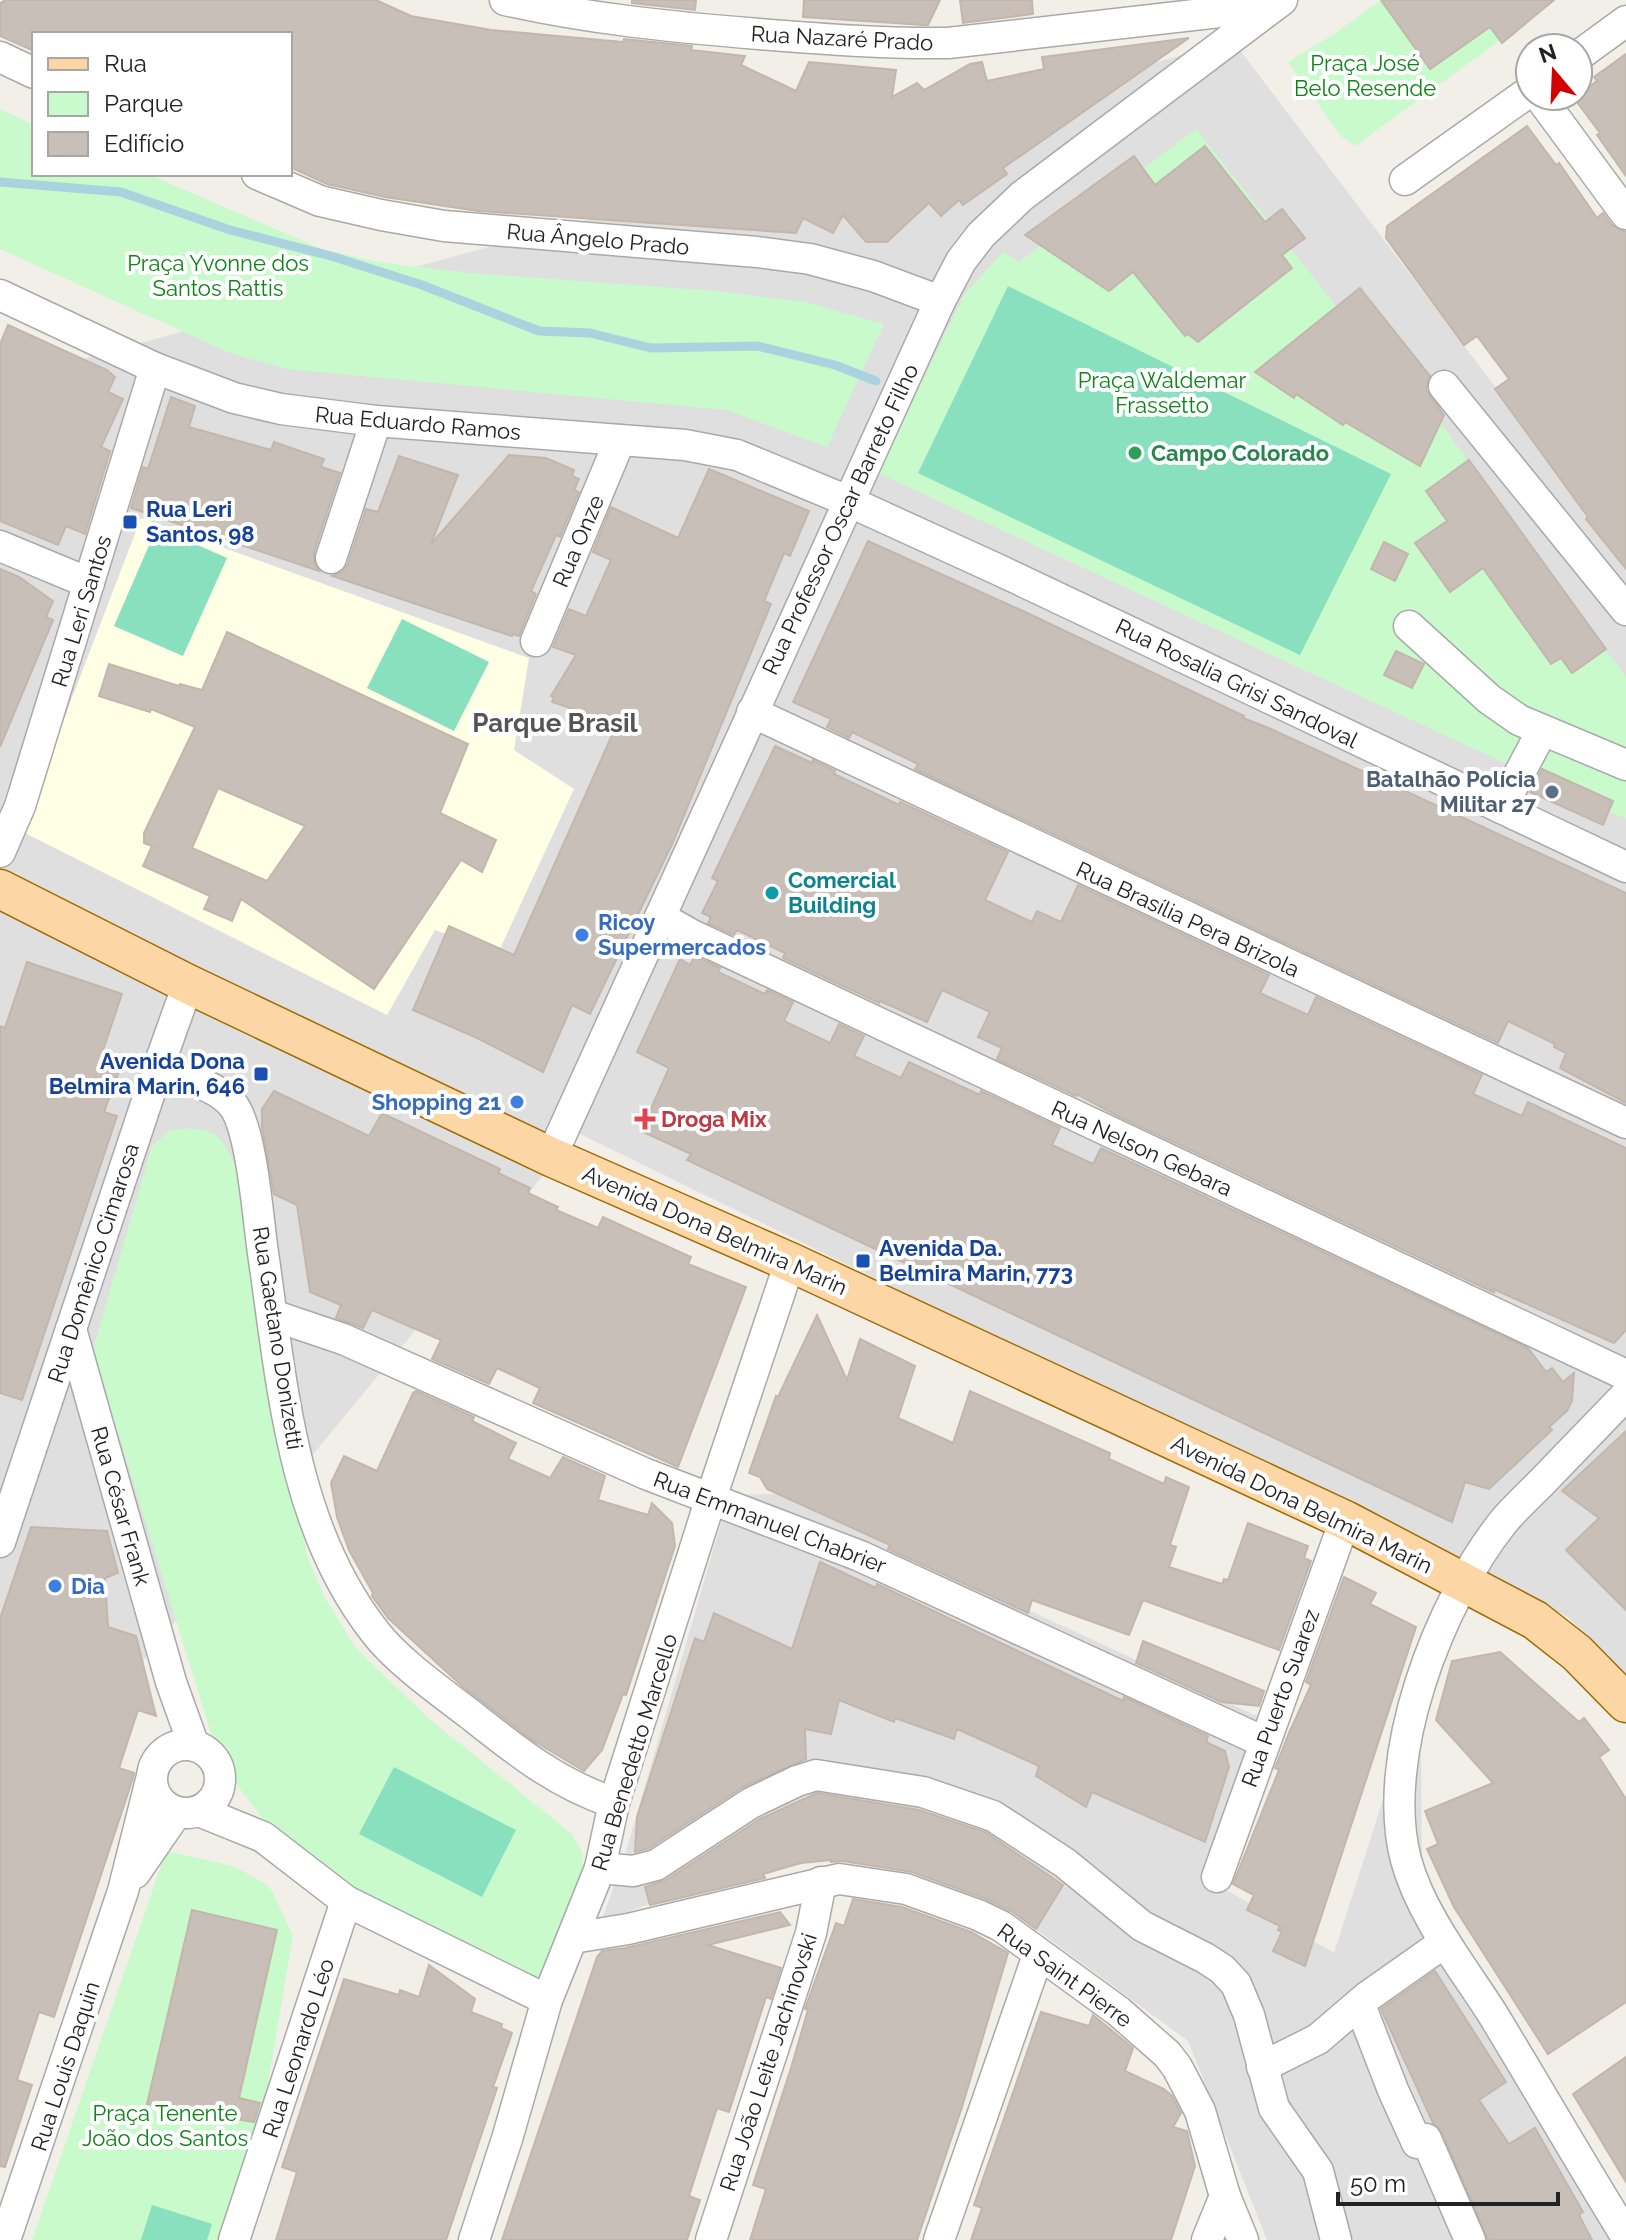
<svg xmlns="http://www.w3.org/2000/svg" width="1626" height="2240" font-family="Raleway,sans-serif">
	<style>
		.residential { fill: #e0dfdf }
		.education { fill: #ffffe5 }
		.park { fill: #c8facc }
		.pitch { fill: #88e0be }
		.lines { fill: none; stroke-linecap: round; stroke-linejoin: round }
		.stream { stroke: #aad3df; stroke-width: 9 }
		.building { fill: #c7bfb8; stroke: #c4b6ab; stroke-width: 2; fill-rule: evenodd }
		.minor-casing { stroke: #a9a9a9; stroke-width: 33 }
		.major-casing { stroke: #a06b00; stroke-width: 41 }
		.minor { stroke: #fff; stroke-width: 30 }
		.major { stroke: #fcd6a4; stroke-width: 38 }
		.leisure-dot { fill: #2e9e5b; stroke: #fff; stroke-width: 3 }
		.transit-dot { fill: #1a4fb4; stroke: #fff; stroke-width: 3 }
		.service-dot { fill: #5c6f8a; stroke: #fff; stroke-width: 3 }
		.culture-dot { fill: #0f9aa8; stroke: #fff; stroke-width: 3 }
		.shop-dot { fill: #3f7fe0; stroke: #fff; stroke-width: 3 }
		.health-dot { fill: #e0444e; stroke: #fff; stroke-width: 3 }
		.labels { text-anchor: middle; stroke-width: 8; stroke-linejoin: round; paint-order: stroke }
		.street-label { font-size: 22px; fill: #222; stroke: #fff }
		.park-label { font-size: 22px; fill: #0c8416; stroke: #fff }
		.leisure-label { font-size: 22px; font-weight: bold; fill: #27864d; stroke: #fff; text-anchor: start }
		.transit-label { font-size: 22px; font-weight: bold; fill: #164399; stroke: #fff; text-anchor: start }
		.service-label { font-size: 22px; font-weight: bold; fill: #4e5e75; stroke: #fff; text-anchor: end }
		.culture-label { font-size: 22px; font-weight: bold; fill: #0d838f; stroke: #fff; text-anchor: start }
		.shop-label { font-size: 22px; font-weight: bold; fill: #366cbe; stroke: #fff; text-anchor: start }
		.health-label { font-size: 22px; font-weight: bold; fill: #be3a42; stroke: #fff; text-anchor: start }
		.quarter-label { font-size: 26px; font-weight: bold; fill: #555; stroke: #fff }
	</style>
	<rect width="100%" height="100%" fill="#f2efe9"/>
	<g class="residential">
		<path d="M1233 41 1626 559V1680L1568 1617 578 1133 29 1799 0 1949V382Z"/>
		<path d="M778 1494 1285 1729 1225 1889 1334 1953 1395 1762 1421 1754 1422 1869 1626 2218V2240H1267L1188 2041 1000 1903 866 1843 759 1863 601 1922 625 1855 729 1495Z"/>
	</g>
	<path class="education" d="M141 518 529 658 514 750 574 789 498 953 435 930 387 1015 21 831Z"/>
	<g class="park">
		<path d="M1381 0H1555L1355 146 1341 136 1288 62 1334 34Z"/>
		<path d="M0 109 34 125V174H148L324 250 385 263 470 273 716 291 805 302 884 324 827 447 727 410 286 369 230 353 0 249Z"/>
		<path d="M1196 129 1347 320 1429 406 1532 552 1626 677V819L878 473 964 295 1003 252 1019 262Z"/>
		<path d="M187 1128C218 1130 224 1139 235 1166L307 1556 325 1598 355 1647 427 1717 572 1834 583 1854 582 1876 555 1966 537 1983 339 1886 272 1831 233 1780 213 1740 98 1368 94 1346 152 1146 169 1131Z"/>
		<path d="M166 1851 233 1866 263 1882 272 1891 293 1936 265 2101 218 2240H32Z"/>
	</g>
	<g class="pitch">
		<path d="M1008 286 1391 474 1300 655 918 473Z"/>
		<path d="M157 527 227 558 183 656 114 626Z"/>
		<path d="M402 619 489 662 454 731 367 688Z"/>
		<path d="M394 1767 516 1830 482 1897 359 1834Z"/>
		<path d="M152 2205 212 2224 207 2240H141Z"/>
	</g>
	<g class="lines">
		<path class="stream" d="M0 182 121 192 230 230 331 256 422 285 539 331 590 333 651 348 757 346 835 365 876 381"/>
	</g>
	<g class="building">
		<path d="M6 0H376L411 16 491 30 623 42 624 39 692 46 691 50 745 56 741 65 796 91 809 62 896 70 892 97 917 83 924 90 970 64 982 62 987 81 1044 69 1042 57 1189 38 1003 168 1007 174 963 205 959 200 941 216 929 203 887 242H866L843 215 833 233 803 218 796 233 478 211 385 197 327 184 290 167V34H34V51L0 36V3Z"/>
		<path d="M632 0H696L695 10 632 3Z"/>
		<path d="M804 0H940L928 25H924L803 17Z"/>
		<path d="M960 0H1032L1033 14 963 23Z"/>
		<path d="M1381 0H1554L1502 43 1490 27 1430 69Z"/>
		<path d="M1626 54V176L1597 135 1600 133 1574 98 1597 81 1594 77Z"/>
		<path d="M1527 126 1556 165 1559 163 1597 218 1603 213 1612 225 1626 232V569L1586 519 1588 517 1495 389 1509 379 1477 336 1464 345 1386 238 1387 226Z"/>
		<path d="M1205 146 1265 222 1282 209 1305 238 1282 255 1292 268 1198 342 1188 334 1185 336 1133 272 1109 291 1025 235 1134 156 1155 185Z"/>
		<path d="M1360 288 1430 376 1426 390 1444 415 1420 466 1345 422 1343 425 1296 394 1294 398 1255 372Z"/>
		<path d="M8 325 107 370 115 377 108 392 123 399 101 447 110 451 85 534 66 526 58 545 0 521V344Z"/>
		<path d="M171 397 195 406 189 427 271 450 274 442 324 459 321 467 340 473 314 552V562L319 571 131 508 143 467 148 469Z"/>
		<path d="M509 455 546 458 574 470 572 476 579 479 574 490 579 492 560 537 556 535 531 591 536 594 519 636 513 634 512 636 332 576 342 572 348 564 366 509 378 512 399 456 458 475 431 544Z"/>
		<path d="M1469 460 1606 649 1572 673 1561 658 1551 664 1483 568 1450 592 1415 543 1447 521 1426 491Z"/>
		<path d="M709 469 809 511 790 556 784 553 764 601 771 604 673 842 590 1014 572 1005 543 1072 477 1038 413 1010 449 926 514 955 617 724 552 702 554 697 551 696 576 655 553 647 569 609 586 616 611 560 593 552 611 507 678 538Z"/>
		<path d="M868 541 1023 611 1244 716 1243 718 1271 729 1626 893V1103L1560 1068 1566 1053 1554 1047 1555 1044 1508 1021 1498 1043 915 769 918 764 852 732 849 738 827 727 831 719 793 702Z"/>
		<path d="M1384 542 1408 554 1395 581 1371 569Z"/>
		<path d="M0 569 19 577 53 601 46 617 53 620 0 747Z"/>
		<path d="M227 632 468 744 440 813 496 840 482 872 461 860 374 989 241 899 232 921 204 909 210 896 143 866 152 846 144 843V833L195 727 151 709 150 712 99 696 109 664 179 686 180 684 202 690ZM218 788 305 826 267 881 192 848Z"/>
		<path d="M1396 651 1424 664 1412 688 1384 675Z"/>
		<path d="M775 746 812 763 813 760 835 771 834 774 899 805 900 802 1008 852 985 900 1032 922 1037 911 1061 922 1078 885 1269 975 1260 993 1308 1015 1316 997 1482 1075 1473 1094 1522 1116 1528 1102 1626 1148V1330L1614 1343 1491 1288 1495 1293 1116 1115 1077 1094 1076 1096 997 1059 1002 1048 978 1037 990 1012 942 990 927 1022 880 1001 879 1003 783 958 785 953 737 930 734 935 708 923 711 917 702 913 718 881 712 878Z"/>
		<path d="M1542 769 1613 801 1603 825 1530 792Z"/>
		<path d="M695 956 720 968 718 972 765 994 767 990 793 1002 784 1021 830 1043 839 1024 864 1036 854 1056 901 1078 909 1062 980 1095 981 1091 1060 1128 1052 1145 1093 1164 1101 1148 1528 1348 1546 1372 1552 1368 1563 1382 1574 1373 1572 1401 1567 1411 1549 1427 1552 1430 1489 1489 1465 1482 1452 1522 687 1160 691 1154 641 1131 669 1068 637 1052 680 959 690 965Z"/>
		<path d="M27 962 122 994 102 1053 112 1056 110 1063 121 1066 104 1112 117 1116 22 1400 0 1393V1026L5 1028Z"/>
		<path d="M274 1091 369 1136 382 1113 500 1169 498 1173 530 1188 528 1193 558 1207 556 1210 598 1228 603 1217 691 1257 688 1264 746 1287 678 1467 533 1403 540 1388 497 1368 489 1384 432 1359 441 1340 372 1310 363 1328 336 1318 341 1305 310 1292 297 1205 274 1194 262 1128V1109Z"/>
		<path d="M817 1315 847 1380 860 1339 915 1366 898 1418 953 1443 970 1391 1110 1453 1109 1459 1164 1484 1166 1477 1189 1487 1170 1545 1176 1547 1169 1567 1222 1584 1224 1579 1228 1580 1248 1523 1308 1546 1304 1558 1311 1561 1279 1650 1143 1600 1129 1635 1032 1600 1028 1613 888 1549 890 1545 767 1489 760 1477 749 1473 776 1396 778 1397Z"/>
		<path d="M416 1391 474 1417 472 1421 516 1443 508 1459 550 1478 563 1457 605 1476 598 1500 648 1515 652 1503 672 1523 675 1546 626 1695 623 1694 602 1750 584 1771 532 1740 462 1686 388 1618 372 1596 373 1593 349 1550 337 1517 331 1483 344 1456 377 1471 413 1393Z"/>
		<path d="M1626 1431V1610L1566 1550 1599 1518 1562 1491Z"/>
		<path d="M31 1527 107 1531 118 1573 105 1578 108 1627 136 1636 156 1716 138 1710 119 1768 134 1773 133 1778 54 2017 39 2012 17 2080 32 2085 5 2167 0 2166V1619Z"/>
		<path d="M820 1562 876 1588 877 1584 1123 1701 1124 1697 1208 1736 1206 1742 1225 1751 1229 1767 1205 1842 1092 1792 1086 1807 1036 1776 1039 1766 957 1729 954 1739 895 1718 894 1722 839 1700 831 1734 805 1729 806 1759 743 1787 649 1848 635 1852 637 1817 695 1638 704 1642 714 1613 792 1649Z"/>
		<path d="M1344 1577 1376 1593 1370 1604 1416 1627 1305 1966 1273 1951 1282 1932 1278 1930 1280 1926 1247 1910 1254 1895 1233 1884 1279 1770 1275 1768 1289 1733 1311 1685 1306 1682Z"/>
		<path d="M1143 1641 1264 1691 1259 1706 1221 1702 1136 1663Z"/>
		<path d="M1500 1652 1579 1722 1584 1718 1609 1750 1599 1757 1626 1799V2002L1548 2054 1454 1907 1427 1849 1438 1844 1425 1811 1493 1783 1436 1720 1452 1661Z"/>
		<path d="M817 1793 919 1810 985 1832 1063 1885 1036 1929 1011 1911 986 1899 912 1872 842 1861 831 1862V1860L801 1863 763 1874 765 1878 650 1905 645 1887 666 1880 760 1819Z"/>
		<path d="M853 1899 902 1907 971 1932 1008 1953 962 2107 917 2240H750L766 2189 753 2185 791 2068 808 2010 805 2009 836 1923 844 1926Z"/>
		<path d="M192 1910 277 1930 239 2098 260 2103 254 2122 147 2104Z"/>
		<path d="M780 1912 790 1925 708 1945 781 1968 771 1999 766 1997 729 2112 717 2108 689 2196 700 2200 687 2240H502L597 1957 602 1951 625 1948Z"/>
		<path d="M429 1965 475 1999 471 2012 502 2024 501 2028 512 2033 493 2087 497 2088 446 2240H276L297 2172 282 2167 344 1979 399 1995 400 1990 419 1997Z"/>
		<path d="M1435 1971 1506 2082 1479 2100 1509 2144 1535 2128 1583 2212 1579 2215 1592 2240H1488L1442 2132 1433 2123 1381 2009Z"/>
		<path d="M1041 2012 1089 2026 1093 2015 1133 2048 1125 2071 1164 2089 1172 2096 1181 2113 1173 2127 1187 2131 1195 2166 1171 2240H971L982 2208 974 2205Z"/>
		<path d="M1626 2057V2182L1573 2094Z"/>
	</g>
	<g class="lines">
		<g class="minor-casing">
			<g id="minor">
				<path d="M505 0C589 19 673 27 759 34 822 39 884 44 948 43L1273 6"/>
				<path d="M1578 56 1626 21"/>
				<path d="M0 57 34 73"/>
				<path d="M1539 96 1626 214"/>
				<path d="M257 174 320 201 381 215 444 226 757 252 810 259 873 276 940 301"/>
				<path d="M1405 180 1530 91"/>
				<path d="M0 295 155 368 234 398 281 409 376 421 685 445 737 455 848 501 999 570 1626 867"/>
				<path d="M1444 386 1626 610"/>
				<path d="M0 546 89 583"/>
				<path d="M331 558 376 421"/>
				<path d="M1409 626 1489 699 1519 720 1626 765"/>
				<path d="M536 641 620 440"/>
				<path d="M752 712 1626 1123"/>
				<path d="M1501 808 1542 731"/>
				<path d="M0 852 20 806 155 368"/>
				<path d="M660 917 692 935 1626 1375"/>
				<path d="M158 1068C181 1078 216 1084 233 1105 252 1130 258 1219 263 1253 282 1382 291 1525 375 1632 397 1661 441 1692 471 1715 519 1753 556 1783 614 1803"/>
				<path d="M551 1157 940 301 961 261 981 235 1022 196 1282 0"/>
				<path d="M272 1315 343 1339 646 1474 860 1556 1264 1742"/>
				<path d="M71 1329 171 1682 194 1746"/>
				<path d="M1626 1395C1598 1424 1570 1453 1542 1482 1529 1495 1515 1508 1504 1521 1439 1602 1379 1758 1406 1860 1421 1915 1462 1966 1492 2013 1537 2087 1580 2162 1626 2236"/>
				<path d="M0 1542 158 1068 188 984"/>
				<circle cx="186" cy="1779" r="34"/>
				<path d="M199 1811 263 1837 346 1901 547 2000"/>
				<path d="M600 1868 633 1871 656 1865 751 1803 797 1781 816 1775 923 1792 993 1816 1065 1863 1142 1926 1205 1958 1222 1969 1236 1984 1249 2015 1274 2108 1318 2171 1336 2240"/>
				<path d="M135 1873 177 1812"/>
				<path d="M1217 1877 1345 1520"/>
				<path d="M573 1938 628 1929 839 1879 906 1889 978 1915 1001 1926 1118 2011 1167 2054 1177 2067 1200 2111 1225 2196 1243 2240"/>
				<path d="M1360 2005 1393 2090 1417 2143 1426 2139 1470 2240"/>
				<path d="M1262 2067 1318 2039 1367 1997 1445 1942"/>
				<path d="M5 2240 123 1891 152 1776"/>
				<path d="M234 2240 346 1901"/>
				<path d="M474 2240 507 2139 547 2000 600 1868 614 1803 711 1498 790 1262"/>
				<path d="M711 2240 811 1933 821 1882"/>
				<path d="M939 2240 1038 1955"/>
				<path d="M1207 2240 1225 2196"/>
			</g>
		</g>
		<g class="major-casing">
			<path id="major" d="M0 889 188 984 551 1157 790 1262 1345 1520 1535 1620 1577 1653 1626 1703"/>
		</g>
		<use href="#minor" class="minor"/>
		<use href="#major" class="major"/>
	</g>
	<circle class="leisure-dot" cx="1135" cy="453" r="8"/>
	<g class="transit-dot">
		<rect x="122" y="514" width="16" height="16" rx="4"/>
		<rect x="253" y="1066" width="16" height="16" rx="4"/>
		<rect x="855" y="1253" width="16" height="16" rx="4"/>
	</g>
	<circle class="service-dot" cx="1552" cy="792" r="8"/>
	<circle class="culture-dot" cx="772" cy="893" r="8"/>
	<g class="shop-dot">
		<circle cx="582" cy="935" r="8"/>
		<circle cx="517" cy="1102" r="8"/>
		<circle cx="55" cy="1586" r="8"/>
	</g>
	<path class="health-dot" d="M641 1107h8v8h8v8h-8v8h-8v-8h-8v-8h8z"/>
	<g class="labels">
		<g class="street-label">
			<text transform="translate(842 38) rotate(3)" y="8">Rua Nazaré Prado</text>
			<text transform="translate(598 239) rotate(5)" y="8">Rua Ângelo Prado</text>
			<text transform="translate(418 423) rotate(5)" y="8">Rua Eduardo Ramos</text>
			<text transform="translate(840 519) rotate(-65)" y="8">Rua Professor Oscar Barreto Filho</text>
			<text transform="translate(578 541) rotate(-67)" y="8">Rua Onze</text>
			<text transform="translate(81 611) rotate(-73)" y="8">Rua Leri Santos</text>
			<text transform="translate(1237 683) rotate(26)" y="8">Rua Rosalia Grisi Sandoval</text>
			<text transform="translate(1188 919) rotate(25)" y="8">Rua Brasília Pera Brizola</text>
			<text transform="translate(1142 1148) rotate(25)" y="8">Rua Nelson Gebara</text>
			<text transform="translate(715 1230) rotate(24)" y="8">Avenida Dona Belmira Marin</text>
			<text transform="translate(93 1263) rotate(-72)" y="8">Rua Domênico Cimarosa</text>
			<text transform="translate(278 1338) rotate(81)" y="8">Rua Gaetano Donizetti</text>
			<text transform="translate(1302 1504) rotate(26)" y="8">Avenida Dona Belmira Marin</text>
			<text transform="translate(121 1506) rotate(74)" y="8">Rua César Frank</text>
			<text transform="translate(770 1522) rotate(21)" y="8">Rua Emmanuel Chabrier</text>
			<text transform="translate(1280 1698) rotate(-70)" y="8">Rua Puerto Suarez</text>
			<text transform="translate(634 1752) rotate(-73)" y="8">Rua Benedetto Marcello</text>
			<text transform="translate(1065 1975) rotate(36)" y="8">Rua Saint Pierre</text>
			<text transform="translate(298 2048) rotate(-72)" y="8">Rua Leonardo Léo</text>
			<text transform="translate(768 2062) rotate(-72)" y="8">Rua João Leite Jachinovski</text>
			<text transform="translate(65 2066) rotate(-72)" y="8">Rua Louis Daquin</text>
		</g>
		<g class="park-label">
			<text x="1365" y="71">Praça José<tspan x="1365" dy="25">Belo Resende</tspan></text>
			<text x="218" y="271">Praça Yvonne dos<tspan x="218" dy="25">Santos Rattis</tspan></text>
			<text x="1162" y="388">Praça Waldemar<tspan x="1162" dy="25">Frassetto</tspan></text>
			<text x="165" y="2121">Praça Tenente<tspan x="165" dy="25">João dos Santos</tspan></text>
		</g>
		<g class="leisure-label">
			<text x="1151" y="461">Campo Colorado</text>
		</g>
		<g class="transit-label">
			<text x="146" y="517">Rua Leri<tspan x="146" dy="25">Santos, 98</tspan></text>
			<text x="245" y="1069" text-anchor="end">Avenida Dona<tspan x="245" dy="25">Belmira Marin, 646</tspan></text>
			<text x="879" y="1256">Avenida Da.<tspan x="879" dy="25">Belmira Marin, 773</tspan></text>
		</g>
		<g class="service-label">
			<text x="1536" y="787">Batalhão Polícia<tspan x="1536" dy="25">Militar 27</tspan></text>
		</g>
		<g class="culture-label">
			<text x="788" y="888">Comercial<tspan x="788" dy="25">Building</tspan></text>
		</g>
		<g class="shop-label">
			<text x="598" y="930">Ricoy<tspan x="598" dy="25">Supermercados</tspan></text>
			<text x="501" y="1110" text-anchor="end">Shopping 21</text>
			<text x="71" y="1594">Dia</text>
		</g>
		<g class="health-label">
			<text x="661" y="1127">Droga Mix</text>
		</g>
		<g class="quarter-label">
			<text x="555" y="732">Parque Brasil</text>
		</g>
	</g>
	<rect x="32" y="32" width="260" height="144" fill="#ffffff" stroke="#a7a7a7" stroke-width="2"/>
	<rect x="48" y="58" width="40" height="12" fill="#fcd6a4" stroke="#a7a7a7" stroke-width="2"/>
	<text x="104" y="72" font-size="24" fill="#222222">Rua</text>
	<rect x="48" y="92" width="40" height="24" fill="#c8facc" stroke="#a7a7a7" stroke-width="2"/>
	<text x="104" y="112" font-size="24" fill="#222222">Parque</text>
	<rect x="48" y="132" width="40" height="24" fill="#c7bfb8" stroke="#a7a7a7" stroke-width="2"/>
	<text x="104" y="152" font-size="24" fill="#222222">Edifício</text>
	<g transform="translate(1554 72) rotate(341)"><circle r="38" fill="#ffffff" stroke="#a7a7a7" stroke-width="2"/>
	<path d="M0-6L14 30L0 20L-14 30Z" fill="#d40000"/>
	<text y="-12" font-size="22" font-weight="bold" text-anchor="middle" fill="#222222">N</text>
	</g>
	<path d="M1338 2192v12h220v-12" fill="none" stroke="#222222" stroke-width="4"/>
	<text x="1350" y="2192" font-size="24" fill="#222222" stroke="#ffffff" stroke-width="6" paint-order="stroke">50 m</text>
</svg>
